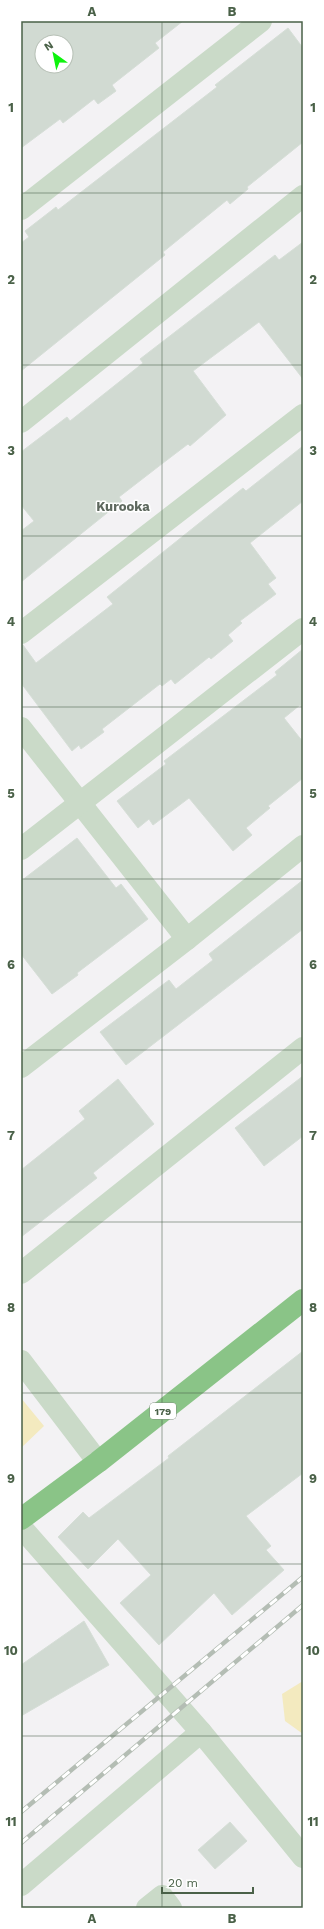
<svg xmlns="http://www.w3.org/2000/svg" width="324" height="1929" font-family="'Work Sans',sans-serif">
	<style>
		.green { fill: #f3eabf }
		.building { fill: #d1dad2; stroke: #d6ded7; fill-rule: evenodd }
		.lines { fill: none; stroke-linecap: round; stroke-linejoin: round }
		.street { stroke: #cadac8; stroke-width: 22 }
		.highway { stroke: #8ac487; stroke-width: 22 }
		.rail-casing { stroke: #b4bdb4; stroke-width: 4.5 }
		.rail { stroke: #fff; stroke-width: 3; stroke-dasharray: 9; stroke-linecap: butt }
		.grid { fill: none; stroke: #4a6148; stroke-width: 1; stroke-opacity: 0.55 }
		.labels { text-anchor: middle; stroke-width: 3; stroke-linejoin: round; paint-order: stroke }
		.shield { fill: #fff; stroke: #80907f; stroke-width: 1 }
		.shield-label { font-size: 10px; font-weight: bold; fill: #4a6148 }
		.quarter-label { font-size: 13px; font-weight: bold; fill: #5e685e; stroke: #fff }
		.neatline { fill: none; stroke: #4a6148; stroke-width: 1.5 }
		.grid-label { font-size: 13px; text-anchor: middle; font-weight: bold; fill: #4a6148 }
	</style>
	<rect width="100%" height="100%" fill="#f3f2f4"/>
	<g class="green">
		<path d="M21 1398 44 1426 21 1448Z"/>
		<path d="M303 1681V1734L285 1721 282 1694Z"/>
	</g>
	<g class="building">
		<path d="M21 21H183L155 43 159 48 112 85 116 91 98 104 94 99 63 123 60 119 21 148ZM42 42H66V66H42Z"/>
		<path d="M288 28 303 48V142L247 187 248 189 230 204 227 200 163 252 165 255 21 371V243L29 237 25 231 56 207 58 210 217 87 215 85Z"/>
		<path d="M303 242V379L259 322 193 371 226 415 190 446 188 444 163 463 119 497 122 501 21 582V531L34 521 21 505V452L67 417 70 421 143 363 140 359 275 255 279 260Z"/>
		<path d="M303 446V501L250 543 276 578 268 584 276 594 240 621 242 623 228 635 233 641 211 659 209 657 175 684 171 679 162 686 160 684 102 729 104 732 81 749 79 745 72 751 21 683V645H23L36 663 113 604 107 597 243 488 246 491Z"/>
		<path d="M303 649V709L300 705 284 718 303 742V778L268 806 270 808 246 828 252 835 233 851 189 798 153 825 149 819 138 828 117 801 166 764 164 761 277 675 275 672Z"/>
		<path d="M77 838 116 888 121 884 148 919 77 973 78 975 52 994 21 954V881Z"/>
		<path d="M303 880V929L126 1065 100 1032 169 980 176 989 213 960 209 954Z"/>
		<path d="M303 1076V1136L264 1166 235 1128Z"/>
		<path d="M118 1079 154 1124 93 1173 97 1178 21 1237V1170L85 1119 79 1111Z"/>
		<path d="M303 1351V1473L246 1516 271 1546 266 1550 284 1570 232 1615 214 1593 159 1645 120 1603 151 1575 118 1539 88 1569 58 1537 83 1512 89 1518 169 1458 168 1456Z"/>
		<path d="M84 1621 109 1665 21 1716V1665Z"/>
		<path d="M230 1822 247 1841 215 1869 198 1850Z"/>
	</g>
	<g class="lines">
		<g class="street">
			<path d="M21 209 261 21"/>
			<path d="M21 422 303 196"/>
			<path d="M21 633 303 415"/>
			<path d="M21 728 187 939"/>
			<path d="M21 849 303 629"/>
			<path d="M21 1067 187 939 303 846"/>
			<path d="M21 1273 303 1048"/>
			<path d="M21 1361 98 1462"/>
			<path d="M21 1527 201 1732 303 1857"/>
			<path d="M21 1885 201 1732"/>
			<path d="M147 1908 162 1896 171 1908"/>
		</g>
		<path class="highway" d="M21 1519 98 1462 303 1300"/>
		<g class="rail-casing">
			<g id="rail">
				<path d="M21 1812 303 1577"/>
				<path d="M21 1843 303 1605"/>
			</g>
		</g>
		<use href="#rail" class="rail"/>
	</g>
	<path class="grid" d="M162 21V1908M21 193H303M21 365H303M21 536H303M21 707H303M21 879H303M21 1050H303M21 1222H303M21 1393H303M21 1564H303M21 1736H303"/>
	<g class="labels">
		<rect class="shield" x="150" y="1403" width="26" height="16" rx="3"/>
		<g class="shield-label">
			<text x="163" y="1415">179</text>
		</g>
		<g class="quarter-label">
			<text x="123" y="511">Kurooka</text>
		</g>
	</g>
	<rect width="324" height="1929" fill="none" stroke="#ffffff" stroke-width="44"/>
	<g transform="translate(54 54) rotate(327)"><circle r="19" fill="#ffffff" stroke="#b7c0b6"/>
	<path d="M0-3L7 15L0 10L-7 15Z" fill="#0ef30d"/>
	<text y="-6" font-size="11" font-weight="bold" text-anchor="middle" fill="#4a6148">N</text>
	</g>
	<path d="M162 1887v6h91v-6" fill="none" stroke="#4a6148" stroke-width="2"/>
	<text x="168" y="1887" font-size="12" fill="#4a6148" stroke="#ffffff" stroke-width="3" paint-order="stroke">20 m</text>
	<rect x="22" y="22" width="280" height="1885" class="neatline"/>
	<g class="grid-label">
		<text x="92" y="16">A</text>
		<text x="232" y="16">B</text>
		<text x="11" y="112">1</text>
		<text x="313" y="112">1</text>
		<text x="11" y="284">2</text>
		<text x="313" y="284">2</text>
		<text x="11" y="455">3</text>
		<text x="313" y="455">3</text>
		<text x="11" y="626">4</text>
		<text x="313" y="626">4</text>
		<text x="11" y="798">5</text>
		<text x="313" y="798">5</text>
		<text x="11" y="969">6</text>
		<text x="313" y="969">6</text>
		<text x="11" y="1140">7</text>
		<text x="313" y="1140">7</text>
		<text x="11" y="1312">8</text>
		<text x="313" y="1312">8</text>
		<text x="11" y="1483">9</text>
		<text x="313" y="1483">9</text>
		<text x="11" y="1655">10</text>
		<text x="313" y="1655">10</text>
		<text x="11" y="1826">11</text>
		<text x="313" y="1826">11</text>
		<text x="92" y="1923">A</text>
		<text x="232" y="1923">B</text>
	</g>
</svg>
